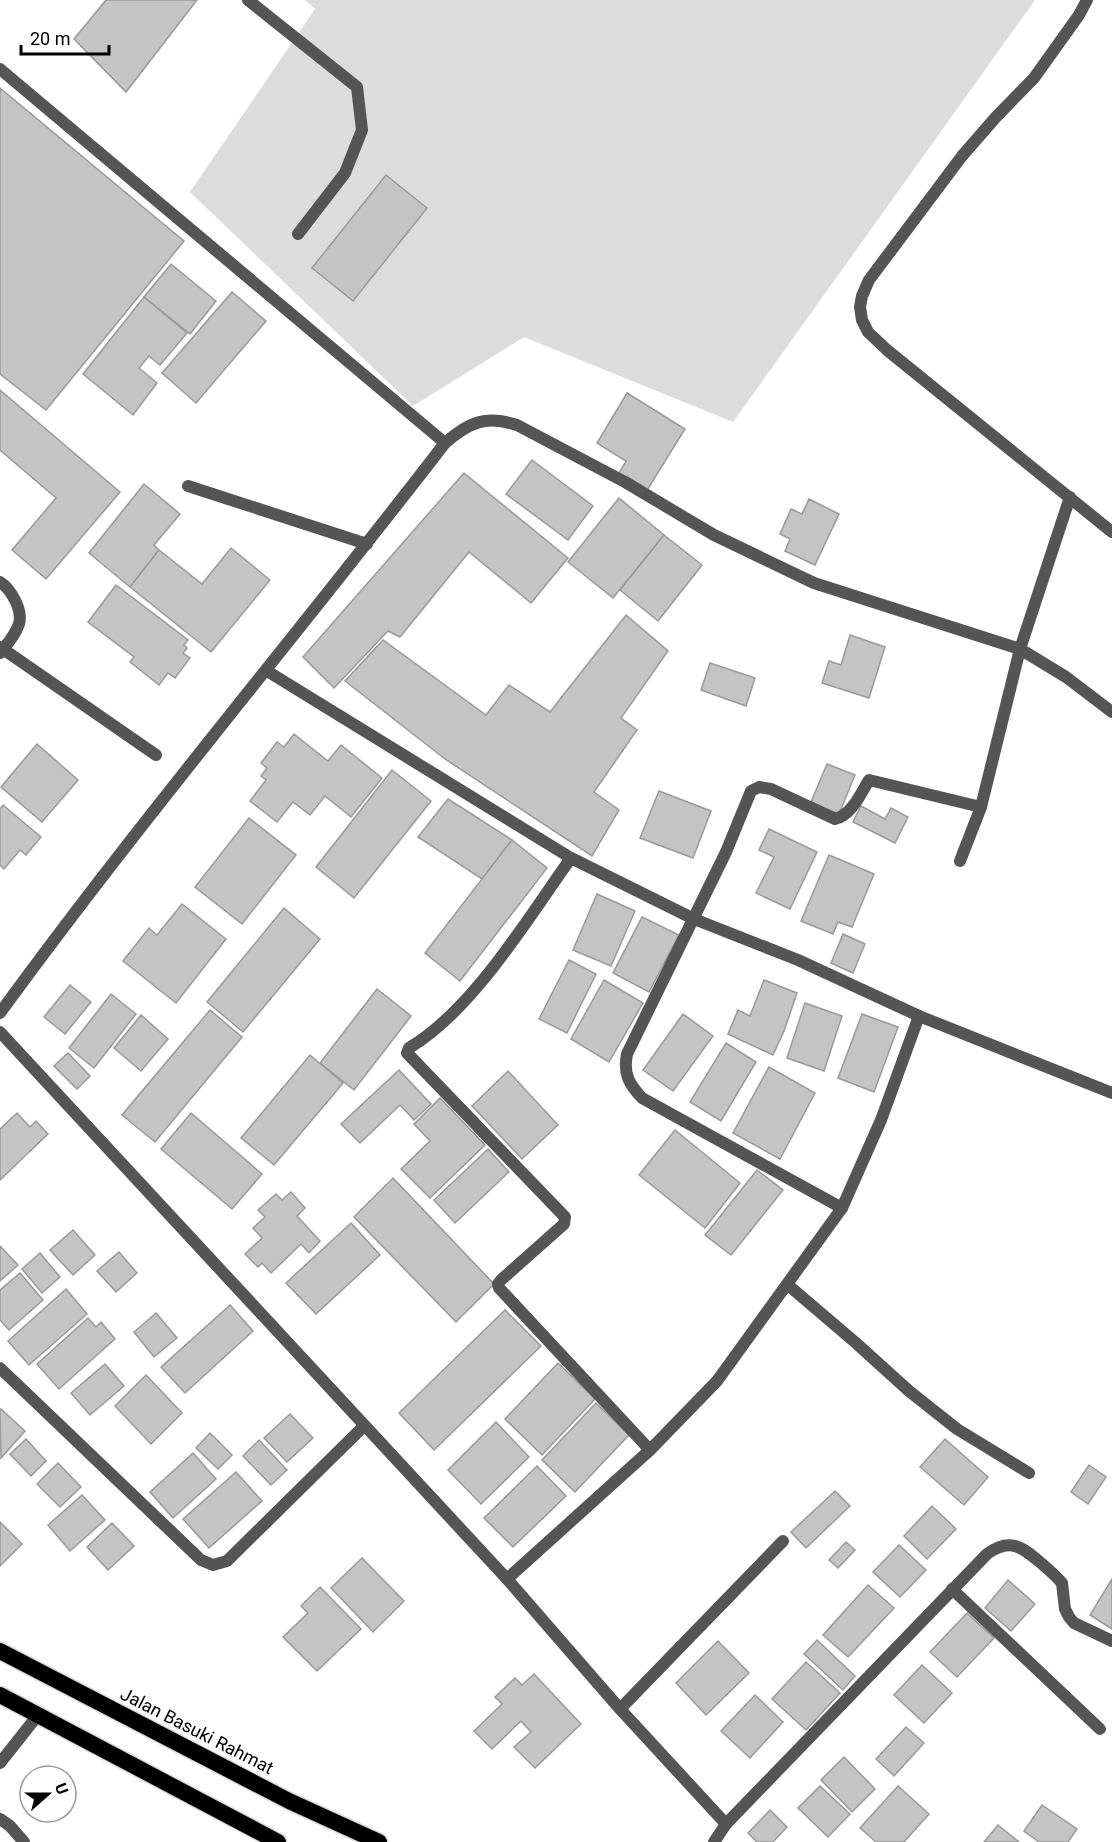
<svg xmlns="http://www.w3.org/2000/svg" width="1112" height="1842" font-family="Roboto,sans-serif">
	<style>
		.green { fill: #dcdcdc }
		.building { fill: #c4c4c4; stroke: #999; stroke-width: 1.5 }
		.lines { fill: none; stroke-linecap: round; stroke-linejoin: round }
		.trunk-casing { stroke: #dbdbdb; stroke-width: 19 }
		.service { stroke: #555; stroke-width: 12 }
		.minor { stroke: #555; stroke-width: 12 }
		.trunk { stroke: #000; stroke-width: 16 }
		.labels { text-anchor: middle; stroke-width: 6; stroke-linejoin: round; paint-order: stroke }
		.street-label { font-size: 18px; fill: #000; stroke: #fff }
	</style>
	<rect width="100%" height="100%" fill="#fff"/>
	<path class="green" d="M305 0H1035L733 422 524 337 413 406 190 192 315 9Z"/>
	<g class="building">
		<path d="M106 0H197L126 92 74 39Z"/>
		<path d="M0 88 184 241 46 410 0 374Z"/>
		<path d="M386 175 427 208 353 301 312 268Z"/>
		<path d="M171 264 216 301 190 334 144 297Z"/>
		<path d="M232 292 266 321 196 403 162 373Z"/>
		<path d="M144 297 187 333 160 365 149 356 139 368 157 383 133 415 83 374Z"/>
		<path d="M0 390 120 492 46 579 12 550 56 498 0 450Z"/>
		<path d="M627 393 685 429 646 492 618 475 626 461 597 443Z"/>
		<path d="M532 460 593 506 568 540 506 494Z"/>
		<path d="M464 473 568 558 531 603 469 552 400 637 388 631 334 688 303 657Z"/>
		<path d="M144 484 180 514 154 545 159 550 130 587 89 553Z"/>
		<path d="M619 498 664 535 613 598 568 562Z"/>
		<path d="M809 499 839 514 815 565 785 551 790 539 780 534 791 509 802 514Z"/>
		<path d="M664 535 702 565 658 621 620 590Z"/>
		<path d="M231 548 270 580 211 652 130 587 159 550 202 584Z"/>
		<path d="M116 585 188 640 184 645 187 648 183 653 190 658 175 678 168 673 159 685 130 662 134 657 88 622Z"/>
		<path d="M626 615 668 651 621 718 637 730 594 792 619 810 592 856 445 759 345 681 383 640 486 715 509 685 550 712Z"/>
		<path d="M850 635 885 647 869 698 822 683 829 661 841 665Z"/>
		<path d="M710 663 755 678 746 706 701 690Z"/>
		<path d="M294 734 328 761 341 745 382 778 351 817 325 796 310 815 293 802 277 822 250 801 266 780 261 776 267 768 261 763 277 742 284 747Z"/>
		<path d="M37 744 78 780 42 822 1 787Z"/>
		<path d="M827 764 855 775 839 814 811 802Z"/>
		<path d="M392 770 431 801 354 898 316 867Z"/>
		<path d="M659 791 711 811 693 858 640 838Z"/>
		<path d="M448 799 512 840 482 879 418 837Z"/>
		<path d="M3 805 41 837 26 855 20 850 4 869 0 865V809Z"/>
		<path d="M861 806 885 819 891 808 908 817 895 843 853 822Z"/>
		<path d="M249 818 296 855 242 924 195 887Z"/>
		<path d="M769 829 817 852 790 909 756 893 774 857 759 850Z"/>
		<path d="M512 840 547 868 460 981 425 953Z"/>
		<path d="M829 855 874 874 852 927 838 922 833 934 801 921Z"/>
		<path d="M597 894 635 911 611 966 573 950Z"/>
		<path d="M182 904 226 939 176 1003 123 961 149 928 157 935Z"/>
		<path d="M284 908 320 939 243 1032 207 1002Z"/>
		<path d="M642 917 679 935 649 992 613 973Z"/>
		<path d="M843 934 865 944 853 973 831 963Z"/>
		<path d="M569 960 596 974 567 1033 539 1019Z"/>
		<path d="M604 980 643 1003 609 1062 571 1039Z"/>
		<path d="M764 980 797 993 784 1031 773 1055 728 1034 738 1010 750 1016Z"/>
		<path d="M70 985 91 1002 65 1034 44 1017Z"/>
		<path d="M377 989 411 1016 354 1090 320 1063Z"/>
		<path d="M111 994 136 1014 94 1068 69 1048Z"/>
		<path d="M805 1003 842 1016 824 1071 787 1058Z"/>
		<path d="M210 1010 242 1037 155 1142 122 1115Z"/>
		<path d="M683 1014 713 1036 673 1091 643 1070Z"/>
		<path d="M862 1014 898 1027 874 1092 838 1078Z"/>
		<path d="M141 1015 168 1039 141 1071 114 1048Z"/>
		<path d="M726 1043 756 1062 721 1121 690 1102Z"/>
		<path d="M68 1053 90 1076 77 1089 54 1066Z"/>
		<path d="M310 1055 343 1083 274 1165 241 1138Z"/>
		<path d="M769 1067 815 1093 780 1159 733 1133Z"/>
		<path d="M399 1070 431 1104 414 1120 400 1105 360 1143 341 1124Z"/>
		<path d="M508 1071 558 1125 522 1159 472 1106Z"/>
		<path d="M440 1098 485 1145 430 1198 401 1169 430 1141 414 1124Z"/>
		<path d="M17 1113 30 1127 36 1121 48 1134 0 1180V1129Z"/>
		<path d="M191 1113 262 1174 232 1209 161 1149Z"/>
		<path d="M675 1130 740 1183 705 1228 639 1175Z"/>
		<path d="M488 1149 509 1172 455 1223 434 1200Z"/>
		<path d="M757 1170 783 1190 731 1255 705 1235Z"/>
		<path d="M393 1178 494 1284 456 1322 354 1217Z"/>
		<path d="M291 1192 305 1208 297 1216 320 1241 309 1253 301 1244 271 1273 262 1263 258 1267 245 1254 262 1238 253 1228 265 1217 258 1210 276 1194 282 1200Z"/>
		<path d="M351 1223 380 1255 316 1314 286 1283Z"/>
		<path d="M73 1230 95 1255 73 1275 50 1250Z"/>
		<path d="M0 1246 18 1265 0 1281Z"/>
		<path d="M119 1252 137 1273 116 1292 97 1271Z"/>
		<path d="M40 1253 60 1277 42 1293 22 1269Z"/>
		<path d="M20 1273 43 1300 9 1330 0 1320V1290Z"/>
		<path d="M66 1289 87 1314 29 1365 8 1341Z"/>
		<path d="M230 1305 253 1331 185 1393 161 1367Z"/>
		<path d="M505 1310 541 1346 434 1450 399 1413Z"/>
		<path d="M156 1313 177 1338 154 1357 134 1332Z"/>
		<path d="M88 1318 96 1327 101 1322 115 1339 59 1389 37 1364Z"/>
		<path d="M558 1363 595 1399 542 1455 505 1419Z"/>
		<path d="M105 1364 124 1386 90 1415 71 1393Z"/>
		<path d="M146 1375 182 1413 151 1444 115 1406Z"/>
		<path d="M596 1403 629 1435 575 1492 542 1460Z"/>
		<path d="M1 1409 25 1431 1 1458 0 1411Z"/>
		<path d="M290 1414 313 1438 287 1462 264 1438Z"/>
		<path d="M496 1422 529 1457 481 1504 448 1470Z"/>
		<path d="M210 1433 232 1455 218 1469 196 1448Z"/>
		<path d="M26 1439 46 1461 31 1476 10 1454Z"/>
		<path d="M945 1439 988 1477 964 1505 920 1467Z"/>
		<path d="M259 1440 287 1470 271 1485 243 1456Z"/>
		<path d="M193 1453 216 1479 173 1518 150 1492Z"/>
		<path d="M58 1463 81 1487 60 1507 37 1484Z"/>
		<path d="M1089 1465 1106 1477 1088 1504 1071 1492Z"/>
		<path d="M537 1466 566 1496 513 1547 484 1518Z"/>
		<path d="M236 1472 262 1501 209 1548 183 1519Z"/>
		<path d="M835 1491 850 1506 806 1548 791 1532Z"/>
		<path d="M82 1495 105 1520 70 1551 48 1525Z"/>
		<path d="M932 1506 956 1529 927 1559 904 1536Z"/>
		<path d="M0 1522 22 1544 0 1566Z"/>
		<path d="M112 1523 134 1546 108 1570 87 1547Z"/>
		<path d="M846 1542 855 1550 838 1568 829 1560Z"/>
		<path d="M899 1545 926 1570 900 1597 873 1572Z"/>
		<path d="M362 1558 404 1601 373 1632 331 1588Z"/>
		<path d="M1112 1579V1629L1090 1615Z"/>
		<path d="M1008 1580 1035 1604 1011 1631 985 1608Z"/>
		<path d="M868 1585 894 1608 848 1657 823 1635Z"/>
		<path d="M320 1587 361 1629 317 1671 283 1637 308 1613 301 1606Z"/>
		<path d="M967 1613 994 1638 957 1677 930 1652Z"/>
		<path d="M817 1640 855 1676 843 1690 804 1654Z"/>
		<path d="M718 1641 749 1673 706 1715 676 1683Z"/>
		<path d="M806 1662 840 1693 806 1730 772 1699Z"/>
		<path d="M922 1665 952 1693 924 1723 894 1695Z"/>
		<path d="M534 1674 581 1724 535 1768 514 1747 531 1732 521 1721 492 1749 474 1731 502 1704 495 1697 515 1678 522 1685Z"/>
		<path d="M755 1695 783 1722 750 1758 721 1731Z"/>
		<path d="M906 1727 924 1743 894 1776 876 1759Z"/>
		<path d="M844 1757 875 1789 852 1812 821 1780Z"/>
		<path d="M820 1786 850 1814 828 1837 798 1808Z"/>
		<path d="M898 1786 929 1814 904 1842H876L860 1828Z"/>
		<path d="M1042 1805 1077 1829 1068 1842H1039L1024 1831Z"/>
		<path d="M770 1810 787 1827 773 1842H757L748 1833Z"/>
		<path d="M998 1825 1019 1842H984Z"/>
	</g>
	<g class="lines">
		<g class="trunk-casing">
			<g id="trunk">
				<path d="M0 1651 289 1801 379 1842"/>
				<path d="M0 1695 278 1842"/>
			</g>
		</g>
		<g class="service">
			<path d="M248 0 357 87 362 130 345 173 298 234"/>
			<path d="M0 582C11 589 23 610 19 624 16 633 6 646 0 653"/>
			<path d="M0 647 156 755"/>
		</g>
		<g class="minor">
			<path d="M1087 0 1079 15 1034 78 996 117 962 156 869 280 862 296 860 307 862 320 868 332 887 350 1112 532"/>
			<path d="M0 69 445 443"/>
			<path d="M188 486 367 544"/>
			<path d="M267 671 571 858 694 919 798 960 919 1016 1112 1093"/>
			<path d="M571 858C528 918 473 1010 409 1048L407 1053 565 1217 564 1224 501 1280 498 1284 499 1288 650 1450"/>
			<path d="M960 861 981 807 1020 649 1070 497"/>
			<path d="M0 1013C142 818 298 634 445 443 469 422 486 415 517 425L625 482 714 535 814 583 1020 649 1066 677 1112 712"/>
			<path d="M0 1032 507 1579 620 1709 726 1824"/>
			<path d="M842 1208 642 1098C629 1084 623 1074 627 1054L726 852 751 791 759 787 771 789 835 819C852 815 861 793 869 780L981 807"/>
			<path d="M788 1285 856 1343 909 1391 957 1429 1029 1473"/>
			<path d="M0 1368 201 1560 213 1565 227 1561 364 1426"/>
			<path d="M507 1579 650 1450 717 1381 842 1208 881 1120 919 1016"/>
			<path d="M952 1589 1100 1729"/>
			<path d="M620 1709 783 1541"/>
			<path d="M0 1763 38 1715"/>
			<path d="M0 1819 10 1826 24 1842"/>
			<path d="M714 1842 726 1824 987 1554C1010 1537 1022 1547 1041 1563 1049 1570 1056 1576 1062 1583L1065 1609 1069 1617 1074 1623 1112 1641"/>
		</g>
		<use href="#trunk" class="trunk"/>
	</g>
	<g class="labels">
		<g class="street-label">
			<text transform="translate(197 1731) rotate(27)" y="6">Jalan Basuki Rahmat</text>
		</g>
	</g>
	<g transform="translate(48 1794) rotate(69)"><circle r="28" fill="#ffffff" stroke="#999999" stroke-width="1.5"/>
	<path d="M0-4.5L10 22L0 15L-10 22Z" fill="#000000"/>
	<text y="-9" font-size="16" font-weight="bold" text-anchor="middle" fill="#000000">U</text>
	</g>
	<path d="M21 45v9h88v-9" fill="none" stroke="#000000" stroke-width="3"/>
	<text x="30" y="45" font-size="18" fill="#000000" stroke="#ffffff" stroke-width="4.5" paint-order="stroke">20 m</text>
</svg>
